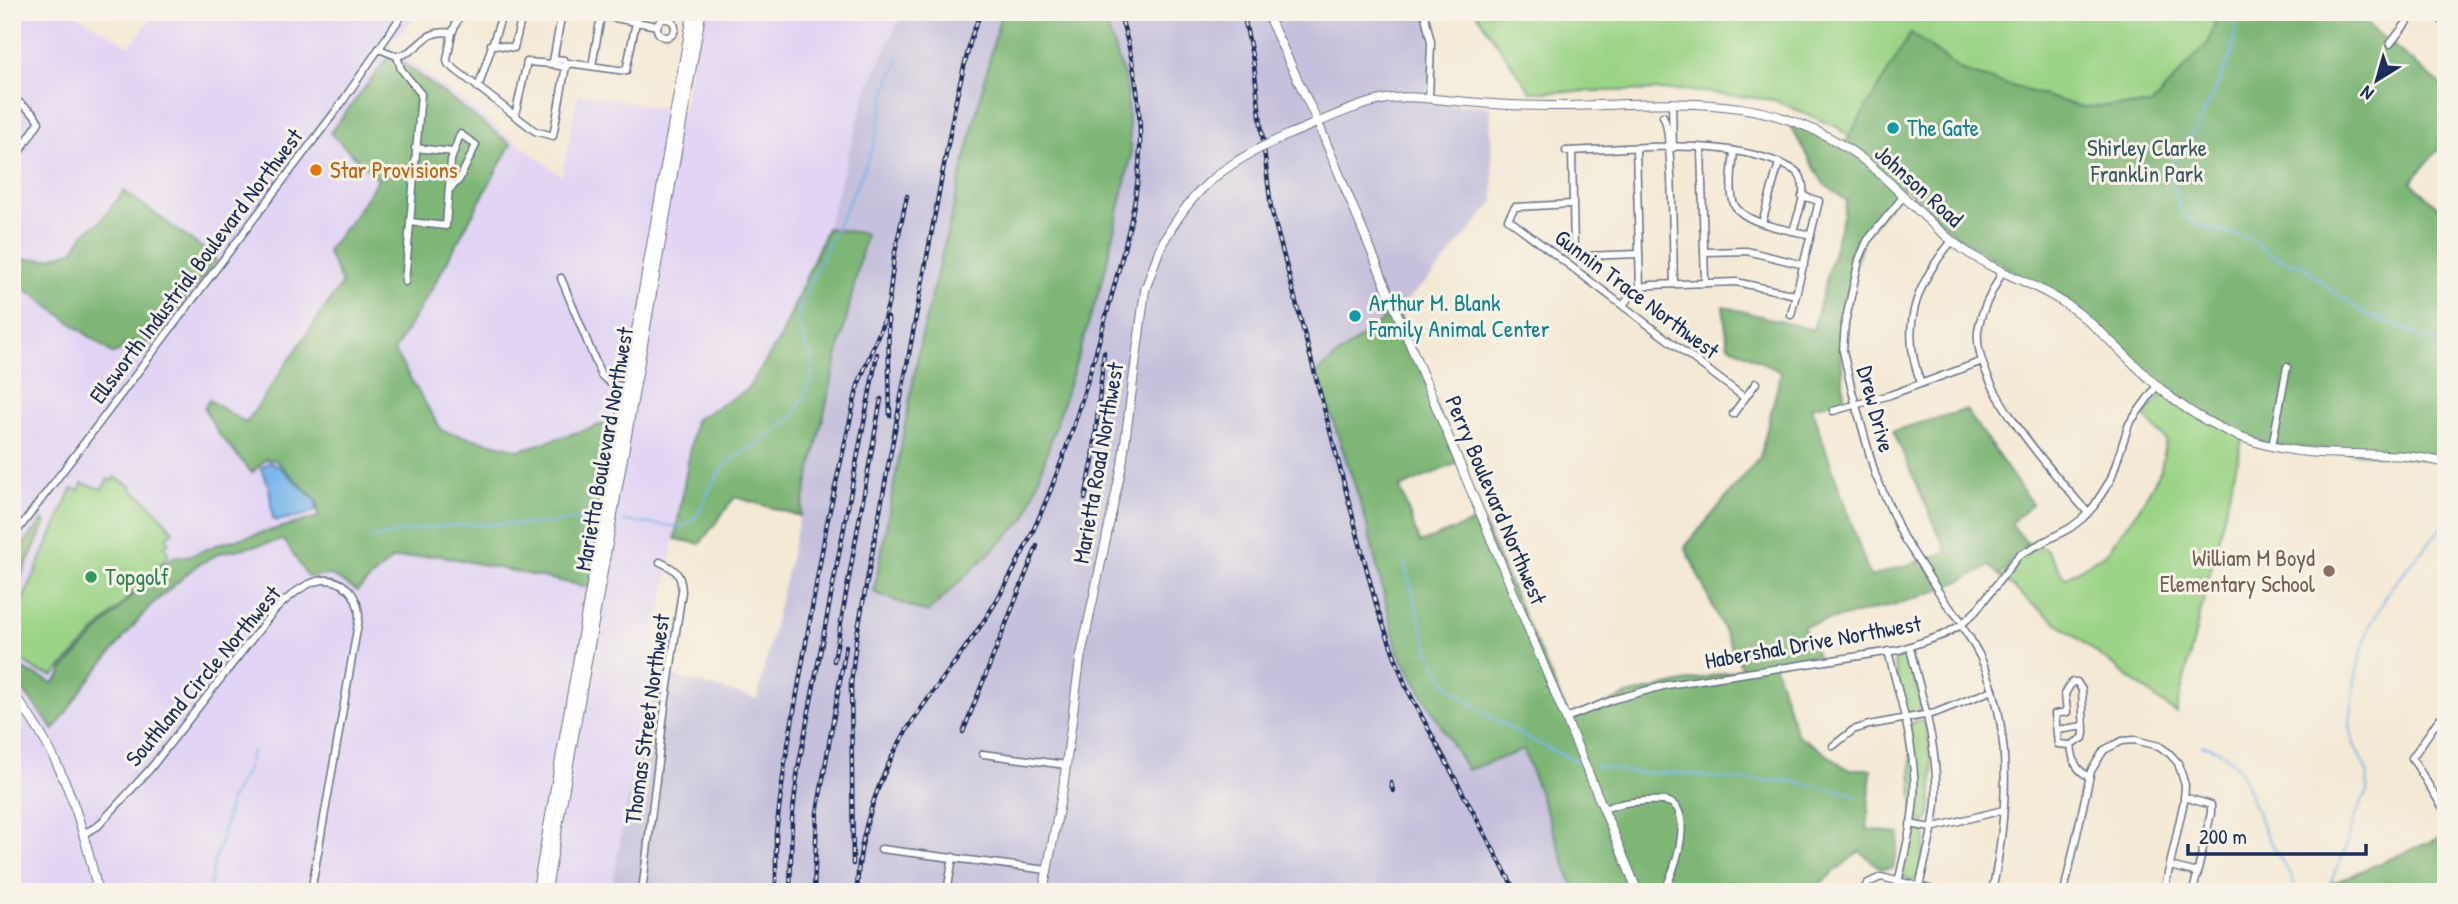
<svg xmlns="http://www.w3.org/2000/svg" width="2458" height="904" font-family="'Patrick Hand',sans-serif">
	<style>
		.built { fill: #e1d4f4; fill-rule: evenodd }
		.industrial { fill: #c5c0db }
		.green { fill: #9cd487; stroke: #5c8272; stroke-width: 2 }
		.forest { fill: #7db674; stroke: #4c7269; stroke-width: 2 }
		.water { fill: #78b6eb; stroke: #4a72a4; stroke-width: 2 }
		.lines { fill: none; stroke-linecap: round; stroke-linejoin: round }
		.stream { stroke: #78b6eb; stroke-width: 2 }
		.minor-casing { stroke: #677087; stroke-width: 9 }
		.tertiary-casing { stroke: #677087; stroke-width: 10 }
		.secondary-casing { stroke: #677087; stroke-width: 11 }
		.minor { stroke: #fff; stroke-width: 6 }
		.tertiary { stroke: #fff; stroke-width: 8 }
		.secondary { stroke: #fff; stroke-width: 9 }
		.rail-casing { stroke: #1b2f5e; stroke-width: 4.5 }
		.rail { stroke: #f7f3e8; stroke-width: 2; stroke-dasharray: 5; stroke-linecap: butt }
		.tertiary-bridge-casing { stroke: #677087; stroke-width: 10; stroke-linecap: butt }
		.tertiary-bridge { stroke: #fff; stroke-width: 8 }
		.culture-dot { fill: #0f9aa8; stroke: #f7f3e8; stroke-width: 2.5 }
		.food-dot { fill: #e8710a; stroke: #f7f3e8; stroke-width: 2.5 }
		.education-dot { fill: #8d6e63; stroke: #f7f3e8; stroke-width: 2.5 }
		.leisure-dot { fill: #2e9e5b; stroke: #f7f3e8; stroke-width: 2.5 }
		.labels { text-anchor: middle; stroke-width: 6; stroke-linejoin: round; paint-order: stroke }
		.culture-label { font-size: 23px; fill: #0d838f; stroke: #f7f3e8; text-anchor: start }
		.park-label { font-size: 23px; fill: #3b5868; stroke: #f7f3e8 }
		.food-label { font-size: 23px; fill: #c56008; stroke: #f7f3e8; text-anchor: start }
		.street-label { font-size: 23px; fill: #1b2f5e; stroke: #f7f3e8 }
		.education-label { font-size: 23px; fill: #785e54; stroke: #f7f3e8; text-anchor: end }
		.leisure-label { font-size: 23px; fill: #27864d; stroke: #f7f3e8; text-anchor: start }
	</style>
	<rect width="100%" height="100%" fill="#f7f3e8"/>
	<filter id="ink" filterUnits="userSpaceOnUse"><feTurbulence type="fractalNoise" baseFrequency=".0143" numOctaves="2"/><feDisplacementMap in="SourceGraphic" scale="14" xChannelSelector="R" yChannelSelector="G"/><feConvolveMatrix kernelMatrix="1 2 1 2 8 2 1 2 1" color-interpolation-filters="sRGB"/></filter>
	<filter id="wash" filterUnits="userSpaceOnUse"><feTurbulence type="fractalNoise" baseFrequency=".00686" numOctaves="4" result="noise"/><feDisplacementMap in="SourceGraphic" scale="28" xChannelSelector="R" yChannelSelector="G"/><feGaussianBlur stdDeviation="1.57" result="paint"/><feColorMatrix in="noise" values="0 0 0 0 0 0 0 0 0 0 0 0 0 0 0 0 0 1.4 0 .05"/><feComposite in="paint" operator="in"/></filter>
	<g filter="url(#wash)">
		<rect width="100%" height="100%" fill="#f4e9d4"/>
		<path class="built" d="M12 12H72L130 46 156 12H421L388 45 562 176 578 94 683 111 702 12H903L867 89 827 228 781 337 747 390 695 420 611 892H12ZM511 144 433 287 394 351 442 431 520 450 616 420 595 540 593 588 437 555 392 559 357 590 331 575 308 577 284 540 220 553 197 565 149 607 85 685 63 670 159 567 175 556 187 558 219 544 268 533 318 517 319 501 275 460 266 459 252 472 205 407 209 401 246 423 342 282 327 251 353 218 378 179Z"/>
		<path class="industrial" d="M903 12H1001L921 339 874 592 927 613 1026 518 1104 275 1131 156 1126 82 1102 12H1424L1431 28 1428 103 1490 106 1494 202 1432 276 1397 309 1364 513 1398 652 1467 770 1524 750 1575 892H611L651 670 757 699 866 234 827 228 867 89Z"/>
		<g class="green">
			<path d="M1475 12H2327L2249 430 1909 184 1837 127 1774 100 1682 90 1531 92Z"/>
			<path d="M2164 393 2243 437 2176 713 2031 603 1999 575 2024 552 2026 542 2046 549 2065 578 2106 553 2139 509 2161 470 2166 440 2144 416Z"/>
			<path d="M114 477 133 487 132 491C146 496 162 519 173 531L166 536 169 543 164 546 168 552V556L53 676 37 671 12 654V625L72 489 80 490 82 483 102 489 108 479 112 481Z"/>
			<path d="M1905 657 1911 663 1921 706 1918 713 1911 714 1905 712 1894 663 1896 659Z"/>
			<path d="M1920 720 1926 726 1933 775 1930 818 1924 823 1914 818 1909 726 1915 721Z"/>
			<path d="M1917 829 1926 833V838L1918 876 1912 881 1902 876 1912 831Z"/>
		</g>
		<g class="forest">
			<path d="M1102 12 1126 82 1131 156 1104 275 1026 518 927 613 874 592 921 339 1001 13Z"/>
			<path d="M2218 12H2352L2446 89V140L2411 182 2446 215V461L2267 445 2184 410 2111 339 2029 281 1955 235 1904 187 1863 239 1847 293 1841 349 1844 400 1811 407 1870 577 1947 552 1893 431 1966 410 2032 504 2011 523 2026 542 2024 552 1999 575 1989 566C1933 600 1867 611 1803 626L1817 655 1774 664 1797 734 1848 769H1871L1867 829 1900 834 1893 868 1881 869 1860 851 1823 881 1814 892H1575L1524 750 1467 770 1398 652 1364 513 1317 372 1397 309 1459 462 1400 488 1420 543 1481 519 1570 720 1627 695 1742 669 1685 547 1760 457 1781 372 1728 345 1723 306 1813 330 1847 201 1824 184 1786 119 1837 142 1845 143 1911 33 1962 71 2082 107 2151 105 2209 42Z"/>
			<path d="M391 54 511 144 433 287 394 351 442 431 520 450 617 420 595 540 593 588 437 555 392 559 357 591 331 575 308 577 284 540 220 553 197 565 149 607 85 685 54 730 12 676V664L53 683 60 676 62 670 159 567 175 556C193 559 205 548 222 543 254 535 286 527 318 517V501L275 460 266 459 252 473 218 433 204 408 209 400 246 423 342 283 327 251 353 218 378 179 330 133Z"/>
			<path d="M124 191 213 256 216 261 152 342 125 344 119 352 113 354 31 293 19 286H12V254L24 259H48L74 250 84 233 100 222Z"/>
			<path d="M827 228 866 234 800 516 735 497 700 544 675 539 695 420 747 390 781 337Z"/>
			<path d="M43 520 46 522 12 596V557Z"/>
			<path d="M2446 835V892H2312Z"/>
		</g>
		<path class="water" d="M270 462 282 469 316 501V510C303 518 291 517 277 521L273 519 269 487 261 468Z"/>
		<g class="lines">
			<g class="stream">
				<path d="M2235 12 2236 29 2232 54 2197 128 2177 151 2172 166V185L2182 213 2195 224 2251 239 2270 254 2289 263 2301 264 2332 291 2363 312 2446 346"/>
				<path d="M623 521 680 527C705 521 705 487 722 469 738 451 760 444 778 430 794 418 804 399 810 381 821 356 795 339 798 315 800 299 810 286 816 271 834 232 853 194 870 155 878 135 880 114 886 93 889 81 895 70 899 58"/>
				<path d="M369 540C421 523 473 524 527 524 549 524 571 520 592 517"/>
				<path d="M1404 562C1414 595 1424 646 1441 675 1458 704 1549 752 1581 762"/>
				<path d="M2202 745 2220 751 2239 768 2266 834 2293 880 2296 892"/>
				<path d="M1596 766 1636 773H1681L1734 780 1788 781 1850 793 1858 797"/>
				<path d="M209 892 214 860 221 843 230 800 247 769 252 751"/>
				<path d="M2326 892 2345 850 2355 816 2367 792 2368 774 2353 742 2350 724 2355 680 2361 654 2369 628 2390 589 2446 522"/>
			</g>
		</g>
	</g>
	<g filter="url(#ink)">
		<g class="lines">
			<g class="minor-casing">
				<g id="minor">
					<path d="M583 12 657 26"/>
					<path d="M1424 12 1431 42 1429 99"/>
					<path d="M2431 12 2446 23"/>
					<circle cx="666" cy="28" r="9"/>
					<path d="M452 33 447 60 448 64 535 131 553 136 566 66"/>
					<path d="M491 44 514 48 523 12"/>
					<path d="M2390 44 2415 12"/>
					<path d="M379 49 397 56"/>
					<path d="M397 56 401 69 421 94 405 282"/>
					<path d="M397 56C422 52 421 28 452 33L461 12"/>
					<path d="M556 59 564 60 568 65 564 67 555 65 553 61Z"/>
					<path d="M553 61 562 12"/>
					<path d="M568 63 626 71 638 12"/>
					<path d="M592 66 601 16"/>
					<path d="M478 88 503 12"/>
					<path d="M12 97 34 114 39 122 12 163"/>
					<path d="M1672 103 1673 148"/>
					<path d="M515 116 527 62 553 64"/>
					<path d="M1663 116C1673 129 1673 258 1674 284"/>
					<path d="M415 148 454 152"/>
					<path d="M1701 148 1705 283"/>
					<path d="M1636 149 1640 287"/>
					<path d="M1566 151C1636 149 1713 137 1780 163 1788 167 1798 170 1801 178 1808 193 1797 216 1793 231"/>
					<path d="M1572 151 1574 252 1583 256 1639 254"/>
					<path d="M1734 151C1733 166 1729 186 1733 201 1739 224 1791 230 1811 235"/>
					<path d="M1903 197 1867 241 1859 260 1845 323 1843 351 1852 391 1875 474 1903 537 1946 603 1963 623"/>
					<path d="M1572 204 1515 207 1508 219 1745 398"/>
					<path d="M410 222 446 226 451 160 460 134 476 145 459 180 450 189"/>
					<path d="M1762 223 1779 163"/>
					<path d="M1704 252 1747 251 1804 265"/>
					<path d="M2002 272C1993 291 1980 311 1978 332 1973 385 2054 474 2088 513"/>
					<path d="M561 278 601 375 611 384 630 388"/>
					<path d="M1623 305 1637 288 1652 285 1736 282 1796 295"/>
					<path d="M1791 315 1819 201 1802 196"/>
					<path d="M1921 383C1899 327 1916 284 1952 241"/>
					<path d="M1833 411 1890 395 1980 362"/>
					<path d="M1733 414 1756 383"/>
					<path d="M2272 446 2287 367"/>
					<path d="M12 538 338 108 404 12"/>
					<path d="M1961 625C2016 699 2010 805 1992 892"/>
					<path d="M1910 648C1922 699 1939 748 1936 802 1934 832 1924 862 1918 892"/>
					<path d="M1888 651C1898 691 1911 732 1914 774 1917 812 1904 854 1896 892"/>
					<path d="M2446 715 2439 719 2412 758 2446 813"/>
					<path d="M1566 718 1615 699 1667 685 1899 650 1943 635 1961 625 1976 611 2019 555 2070 528 2083 518 2094 506 2111 479 2129 424 2156 387"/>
					<path d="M2057 730 2084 726"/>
					<path d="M2071 745 2058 744 2055 714 2067 712 2065 694 2072 682H2077L2082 690 2084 733 2083 738 2071 745C2073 761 2075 769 2089 777"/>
					<path d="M1833 746 1853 730 1869 725 1935 713 1993 690"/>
					<path d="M983 754 1066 765"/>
					<path d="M2184 797 2211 805V813L2193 892"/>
					<path d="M1604 809C1618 803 1631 802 1646 801 1655 801 1666 799 1673 804 1693 820 1673 873 1664 892"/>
					<path d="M1910 824 1931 828 2003 810"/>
					<path d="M85 833 98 826 150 769 273 612C291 594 321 566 347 588 356 596 359 606 359 618L311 892"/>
					<path d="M881 849 1047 870"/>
					<path d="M2170 866 2198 873"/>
					<path d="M642 892 665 706 682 591C681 574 676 569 660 562"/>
					<path d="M947 892 953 857"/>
					<path d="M1862 892 1868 883 1881 877 1942 892"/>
					<path d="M2064 892 2091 771 2104 750 2122 741 2135 740 2159 746 2169 753 2178 763 2185 785 2184 801 2164 892"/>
				</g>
			</g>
			<g class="tertiary-casing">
				<g id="tertiary">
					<path d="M1266 12 1318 123 1638 892"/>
					<path d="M1290 134C1321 122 1353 105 1386 99 1409 95 1433 99 1456 101 1488 104 1520 106 1552 106 1665 106 1768 85 1865 161 1898 187 1925 222 1960 247 1996 274 2041 284 2077 312 2124 348 2153 393 2209 422 2242 440 2281 451 2319 453 2361 455 2404 452 2446 463"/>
					<path d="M12 692C61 754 81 816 98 892"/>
					<path d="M1043 892 1063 788 1080 660 1122 465 1145 290 1160 248"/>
				</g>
			</g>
			<g class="secondary-casing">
				<g id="secondary">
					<path d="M537 892 693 12"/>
					<path d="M546 892 701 12"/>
				</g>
			</g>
			<use href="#minor" class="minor"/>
			<use href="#tertiary" class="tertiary"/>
			<use href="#secondary" class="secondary"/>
			<g class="rail-casing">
				<g id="rail">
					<path d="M1243 12 1254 65 1271 208 1377 608 1406 687 1516 892"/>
					<path d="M888 318 890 416"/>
					<path d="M1085 499 1093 460 1104 352"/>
					<path d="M834 661 881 399"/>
					<path d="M963 732 1037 546"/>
					<path d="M1391 783 1393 791"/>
					<path d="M853 864 851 684 856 640 957 95 972 35 981 12"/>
					<path d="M776 892V833L785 762 827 523 858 385 883 323 889 301 894 257 907 196"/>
					<path d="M790 892 792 819 798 769 877 354"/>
					<path d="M814 892 817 813 846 646"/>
					<path d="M857 892C858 833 880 771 912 722 939 681 972 643 997 600 1053 505 1079 414 1108 309 1122 256 1139 203 1140 148 1141 100 1134 57 1119 12"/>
				</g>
			</g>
			<use href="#rail" class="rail"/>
			<g class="tertiary-bridge-casing">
				<path id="tertiary-bridge" d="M1160 248C1193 186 1226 162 1290 134"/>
			</g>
			<use href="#tertiary-bridge" class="tertiary-bridge"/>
		</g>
	</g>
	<g class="culture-dot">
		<circle cx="1893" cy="128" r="7"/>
		<circle cx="1355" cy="316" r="7"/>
	</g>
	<circle class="food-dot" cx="316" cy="170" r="7"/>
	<circle class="education-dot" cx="2329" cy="571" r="7"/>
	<circle class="leisure-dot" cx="91" cy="577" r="7"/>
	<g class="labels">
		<g class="culture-label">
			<text x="1907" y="136">The Gate</text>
			<text x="1369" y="311">Arthur M. Blank<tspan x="1369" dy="26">Family Animal Center</tspan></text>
		</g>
		<g class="park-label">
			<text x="2147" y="156">Shirley Clarke<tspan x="2147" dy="26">Franklin Park</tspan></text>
		</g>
		<g class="food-label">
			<text x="330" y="178">Star Provisions</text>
		</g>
		<g class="street-label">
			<text transform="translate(1919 186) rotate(42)" y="8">Johnson Road</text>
			<text transform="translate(196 266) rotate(-53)" y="8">Ellsworth Industrial Boulevard Northwest</text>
			<text transform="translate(1637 294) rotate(37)" y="8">Gunnin Trace Northwest</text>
			<text transform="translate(1876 409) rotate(75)" y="8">Drew Drive</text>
			<text transform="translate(604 449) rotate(-80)" y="8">Marietta Boulevard Northwest</text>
			<text transform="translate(1098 463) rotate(-80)" y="8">Marietta Road Northwest</text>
			<text transform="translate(1496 500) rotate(67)" y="8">Perry Boulevard Northwest</text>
			<text transform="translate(1813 642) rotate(-10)" y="8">Habershal Drive Northwest</text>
			<text transform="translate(203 676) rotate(-50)" y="8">Southland Circle Northwest</text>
			<text transform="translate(647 719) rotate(-82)" y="8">Thomas Street Northwest</text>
		</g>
		<g class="education-label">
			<text x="2315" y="566">William M Boyd<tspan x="2315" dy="26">Elementary School</tspan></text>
		</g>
		<g class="leisure-label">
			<text x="105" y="585">Topgolf</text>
		</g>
	</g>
	<rect width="2458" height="904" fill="none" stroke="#f7f3e8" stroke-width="42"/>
	<g transform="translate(2377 80) rotate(217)" stroke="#f7f3e8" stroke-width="5" paint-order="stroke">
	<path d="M0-5L12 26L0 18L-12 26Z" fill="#1b2f5e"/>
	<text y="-10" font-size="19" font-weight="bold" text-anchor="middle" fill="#1b2f5e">N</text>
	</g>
	<path d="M2188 844v10h178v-10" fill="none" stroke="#1b2f5e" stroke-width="3.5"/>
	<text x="2199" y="844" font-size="21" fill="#1b2f5e" stroke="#f7f3e8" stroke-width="5" paint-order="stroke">200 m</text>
</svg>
